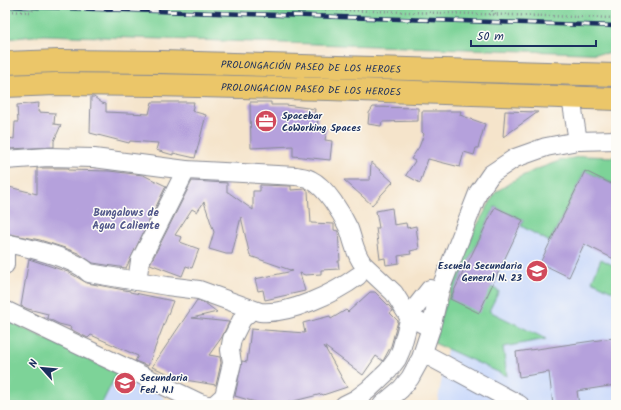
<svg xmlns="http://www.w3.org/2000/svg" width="621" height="410" font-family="Kalam,sans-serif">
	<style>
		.built { fill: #cddbfa }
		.green { fill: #7dd398; stroke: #4c817b }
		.building { fill: #b5a1dc }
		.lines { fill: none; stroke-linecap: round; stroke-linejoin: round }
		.minor-casing { stroke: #888a94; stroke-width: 20 }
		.major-casing { stroke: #888a94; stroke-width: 24 }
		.path { stroke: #888a94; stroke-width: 2.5; stroke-dasharray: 1 3; stroke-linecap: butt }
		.minor { stroke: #fff; stroke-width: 18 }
		.major { stroke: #ebc669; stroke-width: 22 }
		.rail-casing { stroke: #1b2f5e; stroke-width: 4.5 }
		.rail { stroke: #fdfcf7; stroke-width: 3; stroke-dasharray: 9; stroke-linecap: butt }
		.labels { text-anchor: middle; stroke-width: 3; stroke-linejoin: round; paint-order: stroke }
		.street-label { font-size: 10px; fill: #1b2f5e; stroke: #fdfcf7 }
		.poi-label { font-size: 10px; font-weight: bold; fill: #1b2f5e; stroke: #fdfcf7; text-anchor: start }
		.neighbourhood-label { font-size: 11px; font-weight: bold; fill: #51578a; stroke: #fdfcf7 }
	</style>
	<rect width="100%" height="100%" fill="#fdfcf7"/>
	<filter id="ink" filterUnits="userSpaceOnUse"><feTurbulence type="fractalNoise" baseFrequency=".025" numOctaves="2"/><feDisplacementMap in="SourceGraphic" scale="8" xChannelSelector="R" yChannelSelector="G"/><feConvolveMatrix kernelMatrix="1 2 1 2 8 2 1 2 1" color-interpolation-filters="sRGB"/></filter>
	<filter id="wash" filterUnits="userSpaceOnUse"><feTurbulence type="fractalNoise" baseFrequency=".012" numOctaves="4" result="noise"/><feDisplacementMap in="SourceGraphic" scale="16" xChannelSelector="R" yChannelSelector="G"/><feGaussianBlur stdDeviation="0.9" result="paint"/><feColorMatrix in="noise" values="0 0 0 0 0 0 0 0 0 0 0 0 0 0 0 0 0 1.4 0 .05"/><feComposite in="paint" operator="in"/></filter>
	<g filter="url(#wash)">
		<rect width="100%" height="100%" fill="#f5e4cb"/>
		<g class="built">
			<path d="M583 156 616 157V405H437L447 349 434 343 442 313 475 229 496 192 516 179 535 170 559 161Z"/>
			<path d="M117 373 160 393 169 405H5Z"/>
		</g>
		<g class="green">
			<path d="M5 5H616V54L43 35 5 39Z"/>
			<path d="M583 156 616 157V210L604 204 613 184 585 171 550 242 521 226 523 220 495 207 450 299 491 287 499 291 489 311 546 339 503 347 507 376 434 343 442 313 475 229 496 192 516 179 535 170 559 161Z"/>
			<path d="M601 259 616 267V293L592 281Z"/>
			<path d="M5 319 117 373 101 405H5Z"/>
		</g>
		<g id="blocks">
			<g class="building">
				<path d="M91 97H94L102 103 106 104V112L149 114 152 102H194L192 111 206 115 195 158 173 153V155L156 150 158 143 130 141 129 143 90 133Z"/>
				<path d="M250 102H271V105H286L315 109 314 116 318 117 317 127 327 129 325 140 332 141 330 160 293 156V146L251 148Z"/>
				<path d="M39 103 38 112 55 113 54 124 61 125 54 141V147L9 149V138L14 139 15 122H18L17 105Z"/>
				<path d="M373 107 418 108V121L382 122 381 126 368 124 369 113Z"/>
				<path d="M422 111H461L460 115 485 124 478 148H476L474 155 464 152 460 167 428 159 420 183 406 175 415 161 411 159 419 147 424 134 422 132Z"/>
				<path d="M505 111 538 112 503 137Z"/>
				<path d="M371 162 393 182 372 205 344 180H370Z"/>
				<path d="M37 168H69L68 170 109 171 143 175 166 186 126 268 93 263 78 253 65 248 40 240 5 233V186L37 194Z"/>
				<path d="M585 171 616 186V260L584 244 569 277 540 263Z"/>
				<path d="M192 181 227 183V192H228L253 210V191H260V185L291 186V190L306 189 308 191 309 208H310L311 223 334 224V230L338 231 340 261H338L339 269 321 270V274L305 275 300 273 305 291 265 300 263 290 258 291 255 279 293 271 250 256 241 217 232 254H226L209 249 214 232 204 202 197 212 192 209 175 235 182 237 180 242 199 249 192 268 186 266 182 276 150 264Z"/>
				<path d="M495 207 523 220 479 313 450 299Z"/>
				<path d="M392 208 394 225 406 223 407 228 416 226 419 249 410 251 411 254 398 256 399 263 386 265 385 258 380 259 376 228H379L376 211Z"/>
				<path d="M29 259 68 272 87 283 130 291V292L173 301 148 366 135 361 138 356 91 335 88 338 70 329 71 327 59 324 47 318 48 314 28 309 21 306Z"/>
				<path d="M370 292H375L391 308 393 311 390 313 398 321 391 346 383 361 376 356 363 375 324 346 347 387 323 395 322 394 278 405H265L235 396 242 361 247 362 251 329 305 333 303 323 330 316 331 319 346 310 348 312Z"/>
				<path d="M197 300 205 303 217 312 192 318 229 322 222 337 209 355 220 357 221 363 216 385 179 379 167 374V373L152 367Z"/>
				<path d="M613 338 616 385 577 391 579 405H553L549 372 519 377 516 352Z"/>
			</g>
		</g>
	</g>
	<g filter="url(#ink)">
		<use href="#blocks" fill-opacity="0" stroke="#888a94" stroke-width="1"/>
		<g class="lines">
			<g class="minor-casing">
				<g id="minor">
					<path d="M571 98 578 141"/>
					<path d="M5 160 48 157 94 158 186 170 296 176C302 177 307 177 311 180 326 187 342 214 349 229 353 240 355 254 363 264L394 293 409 317 431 328"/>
					<path d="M5 243C26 247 75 258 89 273L167 286 199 290 260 312C289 315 335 293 358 276"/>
					<path d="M5 252V265"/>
					<path d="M137 281 140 261 186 170"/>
					<path d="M5 310 200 403 207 405H214L224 396 232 363 230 350 232 339 242 319 252 310"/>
					<path d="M423 353 520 405"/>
					<path d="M344 405 356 399 368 390 388 371 397 359 401 350 411 313 430 289"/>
					<path d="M382 405 401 389 410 378 421 358 431 328 440 290 478 193 491 174 515 158 546 147 578 141 616 140"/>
				</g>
			</g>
			<g class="major-casing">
				<g id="major">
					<path id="s1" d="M5 63 59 61 161 62 616 75"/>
					<path id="s2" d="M5 86 56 84 155 85 329 89 616 99"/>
				</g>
			</g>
			<g class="path">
				<path d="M165 5 616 18"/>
				<path d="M486 5 497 15"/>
				<path d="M5 11 32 12 35 5"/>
			</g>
			<use href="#minor" class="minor"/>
			<use href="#major" class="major"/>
			<g class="rail-casing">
				<path id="rail" d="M5 6 616 26"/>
			</g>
			<use href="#rail" class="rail"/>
		</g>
	</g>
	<defs>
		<g id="office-disc" transform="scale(1.15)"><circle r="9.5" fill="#d1495b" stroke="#fdfcf7"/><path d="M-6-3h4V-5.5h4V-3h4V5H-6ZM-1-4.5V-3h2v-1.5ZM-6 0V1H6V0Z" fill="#fff"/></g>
		<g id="school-disc" transform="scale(1.15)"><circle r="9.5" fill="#d1495b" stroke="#fdfcf7"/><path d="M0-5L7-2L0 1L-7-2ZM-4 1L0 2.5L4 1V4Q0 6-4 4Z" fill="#fff"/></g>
	</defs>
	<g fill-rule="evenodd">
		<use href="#office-disc" x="266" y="121"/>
		<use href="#school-disc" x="537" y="271"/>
		<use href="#school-disc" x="125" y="383"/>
	</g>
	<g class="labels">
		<g class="street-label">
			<text dy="4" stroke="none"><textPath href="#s1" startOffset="306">PROLONGACIÓN PASEO DE LOS HEROES</textPath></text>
			<text dy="4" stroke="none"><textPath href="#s2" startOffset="306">PROLONGACION PASEO DE LOS HEROES</textPath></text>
		</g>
		<g class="poi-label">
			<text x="282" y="119">Spacebar<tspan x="282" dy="12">CoWorking Spaces</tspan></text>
			<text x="522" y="269" text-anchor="end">Escuela Secundaria<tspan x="522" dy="12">General N. 23</tspan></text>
			<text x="140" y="381">Secundaria<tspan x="140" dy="12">Fed. N.1</tspan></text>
		</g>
		<g class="neighbourhood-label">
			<text x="126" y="216">Bungalows de<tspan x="126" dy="13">Agua Caliente</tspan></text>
		</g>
	</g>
	<rect width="621" height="410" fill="none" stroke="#fdfcf7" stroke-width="20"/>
	<g transform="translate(42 368) rotate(297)" stroke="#fdfcf7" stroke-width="3" paint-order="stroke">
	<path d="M0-3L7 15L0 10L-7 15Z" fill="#1b2f5e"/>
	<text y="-6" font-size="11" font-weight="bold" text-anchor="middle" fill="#1b2f5e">N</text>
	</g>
	<path d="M471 40v6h125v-6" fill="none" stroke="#1b2f5e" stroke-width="2"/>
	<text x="477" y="40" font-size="12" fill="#1b2f5e" stroke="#fdfcf7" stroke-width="3" paint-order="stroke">50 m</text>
</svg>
